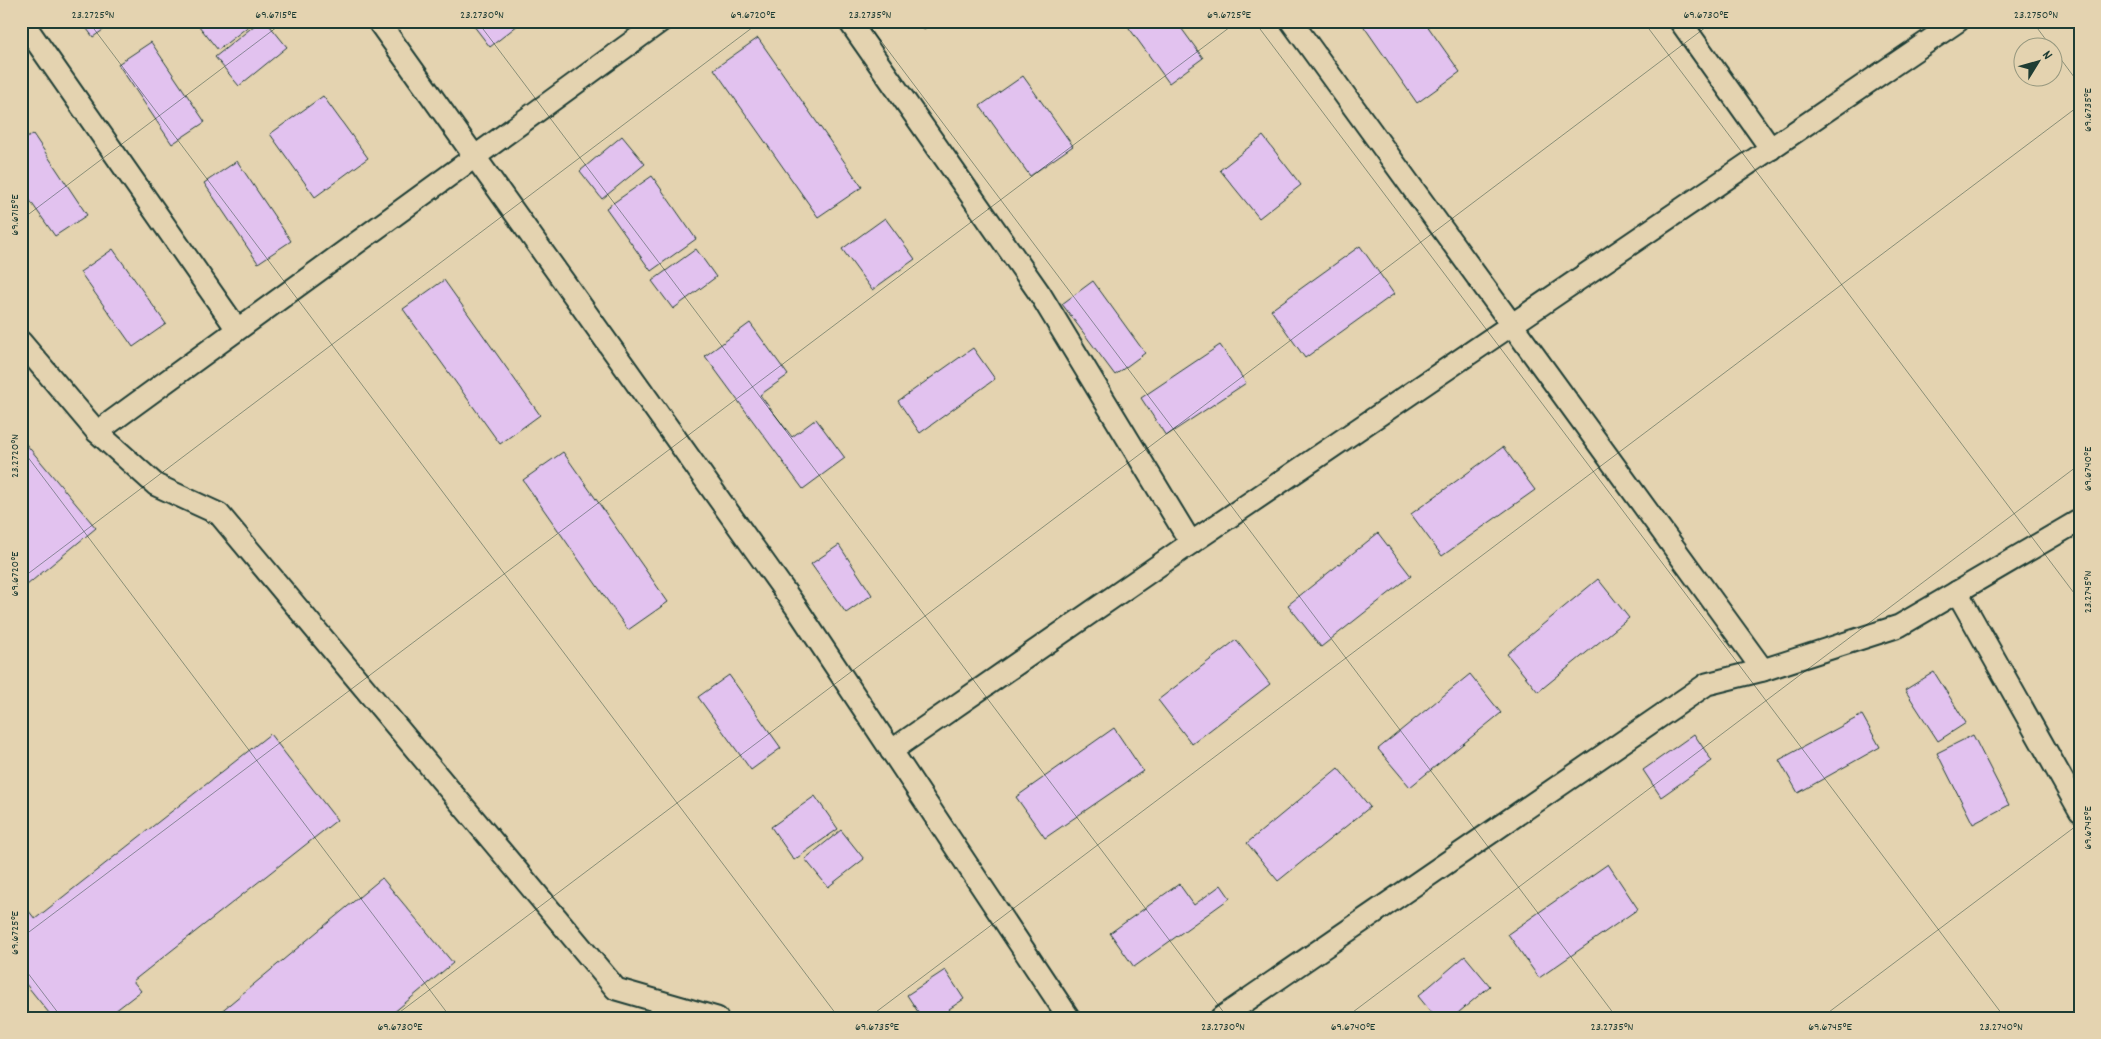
<svg xmlns="http://www.w3.org/2000/svg" width="2101" height="1039" font-family="Dekko,sans-serif">
	<style>
		.building { fill: #e2c2ef; stroke: #1f3d34 }
		.lines { fill: none; stroke-linecap: round; stroke-linejoin: round }
		.service-casing { stroke: #1f3d34; stroke-width: 25 }
		.service { stroke: #e4d3b0; stroke-width: 21 }
		.ticks { fill: none; stroke: #1f3d34; stroke-width: 1; stroke-opacity: 0.45 }
		.neatline { fill: none; stroke: #1f3d34; stroke-width: 2 }
		.ticks-label { font-size: 12px; text-anchor: middle; fill: #1f3d34 }
	</style>
	<rect width="100%" height="100%" fill="#e4d3b0"/>
	<filter id="ink" filterUnits="userSpaceOnUse"><feTurbulence type="fractalNoise" baseFrequency=".02" numOctaves="2"/><feDisplacementMap in="SourceGraphic" scale="10" xChannelSelector="R" yChannelSelector="G"/><feConvolveMatrix kernelMatrix="1 2 1 2 8 2 1 2 1" color-interpolation-filters="sRGB"/></filter>
	<g filter="url(#ink)">
		<g class="building">
			<path d="M81 21H116L93 37Z"/>
			<path d="M195 21H255L218 50Z"/>
			<path d="M260 21H266L287 47 239 86 215 57Z"/>
			<path d="M470 21H523L490 47Z"/>
			<path d="M918 21H935L924 29Z"/>
			<path d="M1124 21H1176L1203 58 1169 83Z"/>
			<path d="M1360 21H1424L1460 72 1417 103Z"/>
			<path d="M758 38 862 187 818 217 714 69Z"/>
			<path d="M151 42 205 122 172 144 118 64Z"/>
			<path d="M1023 76 1073 146 1030 176 980 106Z"/>
			<path d="M323 96 368 158 315 197 270 134Z"/>
			<path d="M33 134 87 215 55 236 21 188V142Z"/>
			<path d="M622 136 645 164 602 199 580 171Z"/>
			<path d="M1263 136 1301 185 1259 218 1220 170Z"/>
			<path d="M237 161 291 241 258 263 204 183Z"/>
			<path d="M652 176 696 239 651 271 606 208Z"/>
			<path d="M885 218 915 259 872 290 842 249Z"/>
			<path d="M1360 246 1394 294 1305 358 1271 310Z"/>
			<path d="M113 249 166 324 133 347 80 272Z"/>
			<path d="M696 249 716 277 673 309 652 281Z"/>
			<path d="M444 280 540 415 500 444 403 309Z"/>
			<path d="M1093 281 1145 353 1115 375 1062 304Z"/>
			<path d="M750 323 788 375 760 395 792 437 816 419 845 458 803 489 705 356Z"/>
			<path d="M1220 345 1246 383 1166 436 1141 398Z"/>
			<path d="M973 348 995 379 920 433 898 401Z"/>
			<path d="M26 444 96 528 21 590V449Z"/>
			<path d="M1503 447 1535 490 1442 556 1411 514Z"/>
			<path d="M563 452 668 602 628 630 523 480Z"/>
			<path d="M1378 533 1411 576 1321 647 1288 605Z"/>
			<path d="M839 545 872 595 846 613 811 564Z"/>
			<path d="M1598 579 1629 618 1538 692 1507 654Z"/>
			<path d="M1236 640 1270 684 1192 744 1158 700Z"/>
			<path d="M1934 672 1966 723 1938 741 1905 690Z"/>
			<path d="M1470 674 1501 713 1410 787 1378 749Z"/>
			<path d="M729 675 781 748 751 770 698 697Z"/>
			<path d="M1862 715 1880 747 1798 793 1779 760Z"/>
			<path d="M1114 728 1143 771 1045 838 1016 797Z"/>
			<path d="M270 734 337 820 133 981 141 991 106 1018H53L21 978V916L28 910 35 919Z"/>
			<path d="M1694 734 1712 761 1661 797 1643 770Z"/>
			<path d="M1973 735 2009 805 1973 824 1937 753Z"/>
			<path d="M1338 768 1370 807 1278 881 1247 843Z"/>
			<path d="M815 796 838 829 794 860 771 827Z"/>
			<path d="M841 830 864 859 828 887 805 859Z"/>
			<path d="M1608 864 1638 909 1539 978 1508 934Z"/>
			<path d="M382 878 453 963 387 1018H213Z"/>
			<path d="M1179 884 1194 905 1221 885 1230 898 1134 967 1110 933Z"/>
			<path d="M1465 956 1490 986 1452 1018H1436L1418 996Z"/>
			<path d="M945 970 964 999 949 1009 955 1018H922L907 995Z"/>
		</g>
		<g class="lines">
			<g class="service-casing">
				<g id="service">
					<path d="M22 21 237 329"/>
					<path d="M378 21 796 607 1069 1018"/>
					<path d="M849 21 1040 294 1191 543"/>
					<path d="M1291 21 1763 670"/>
					<path d="M1680 21 1771 149"/>
					<path d="M21 342 97 432 156 485 219 514 616 989 717 1018"/>
					<path d="M97 432 661 21"/>
					<path d="M1957 592 2080 811"/>
					<path d="M891 751 1191 543 1958 21"/>
					<path d="M1221 1018 1707 684 1763 670 1899 626 2080 520"/>
				</g>
			</g>
			<use href="#service" class="service"/>
		</g>
	</g>
	<path class="ticks" d="M88 21 839 1018M477 21 1228 1018M866 21 1617 1018M1254 21 2005 1018M1643 21 2080 601M2032 21 2052 48M2054 50 2080 85M21 220 285 21M21 448 451 1018M21 579 761 21M21 938 1238 21M21 964 62 1018M392 1018 1714 21M868 1018 2080 105M1345 1018 2080 464M1821 1018 2080 823"/>
	<rect width="2101" height="1039" fill="none" stroke="#e4d3b0" stroke-width="55"/>
	<g transform="translate(2038 62) rotate(53)"><circle r="24" fill="#e4d3b0" stroke="#95977e"/>
	<path d="M0-4L9 19L0 12L-9 19Z" fill="#1f3d34"/>
	<text y="-8" font-size="14" font-weight="bold" text-anchor="middle" fill="#1f3d34">N</text>
	</g>
	<rect x="28" y="28" width="2046" height="984" class="neatline"/>
	<g class="ticks-label">
		<text x="93" y="18">23.2725°N</text>
		<text x="276" y="18">69.6715°E</text>
		<text x="482" y="18">23.2730°N</text>
		<text x="753" y="18">69.6720°E</text>
		<text x="870" y="18">23.2735°N</text>
		<text x="1229" y="18">69.6725°E</text>
		<text x="1706" y="18">69.6730°E</text>
		<text x="2036" y="18">23.2750°N</text>
		<text transform="translate(2087 110) rotate(-90)" y="4">69.6735°E</text>
		<text transform="translate(14 215) rotate(-90)" y="4">69.6715°E</text>
		<text transform="translate(14 456) rotate(-90)" y="4">23.2720°N</text>
		<text transform="translate(2087 469) rotate(-90)" y="4">69.6740°E</text>
		<text transform="translate(14 574) rotate(-90)" y="4">69.6720°E</text>
		<text transform="translate(2087 592) rotate(-90)" y="4">23.2745°N</text>
		<text transform="translate(2087 828) rotate(-90)" y="4">69.6745°E</text>
		<text transform="translate(14 933) rotate(-90)" y="4">69.6725°E</text>
		<text x="400" y="1030">69.6730°E</text>
		<text x="877" y="1030">69.6735°E</text>
		<text x="1223" y="1030">23.2730°N</text>
		<text x="1353" y="1030">69.6740°E</text>
		<text x="1612" y="1030">23.2735°N</text>
		<text x="1830" y="1030">69.6745°E</text>
		<text x="2001" y="1030">23.2740°N</text>
	</g>
</svg>
